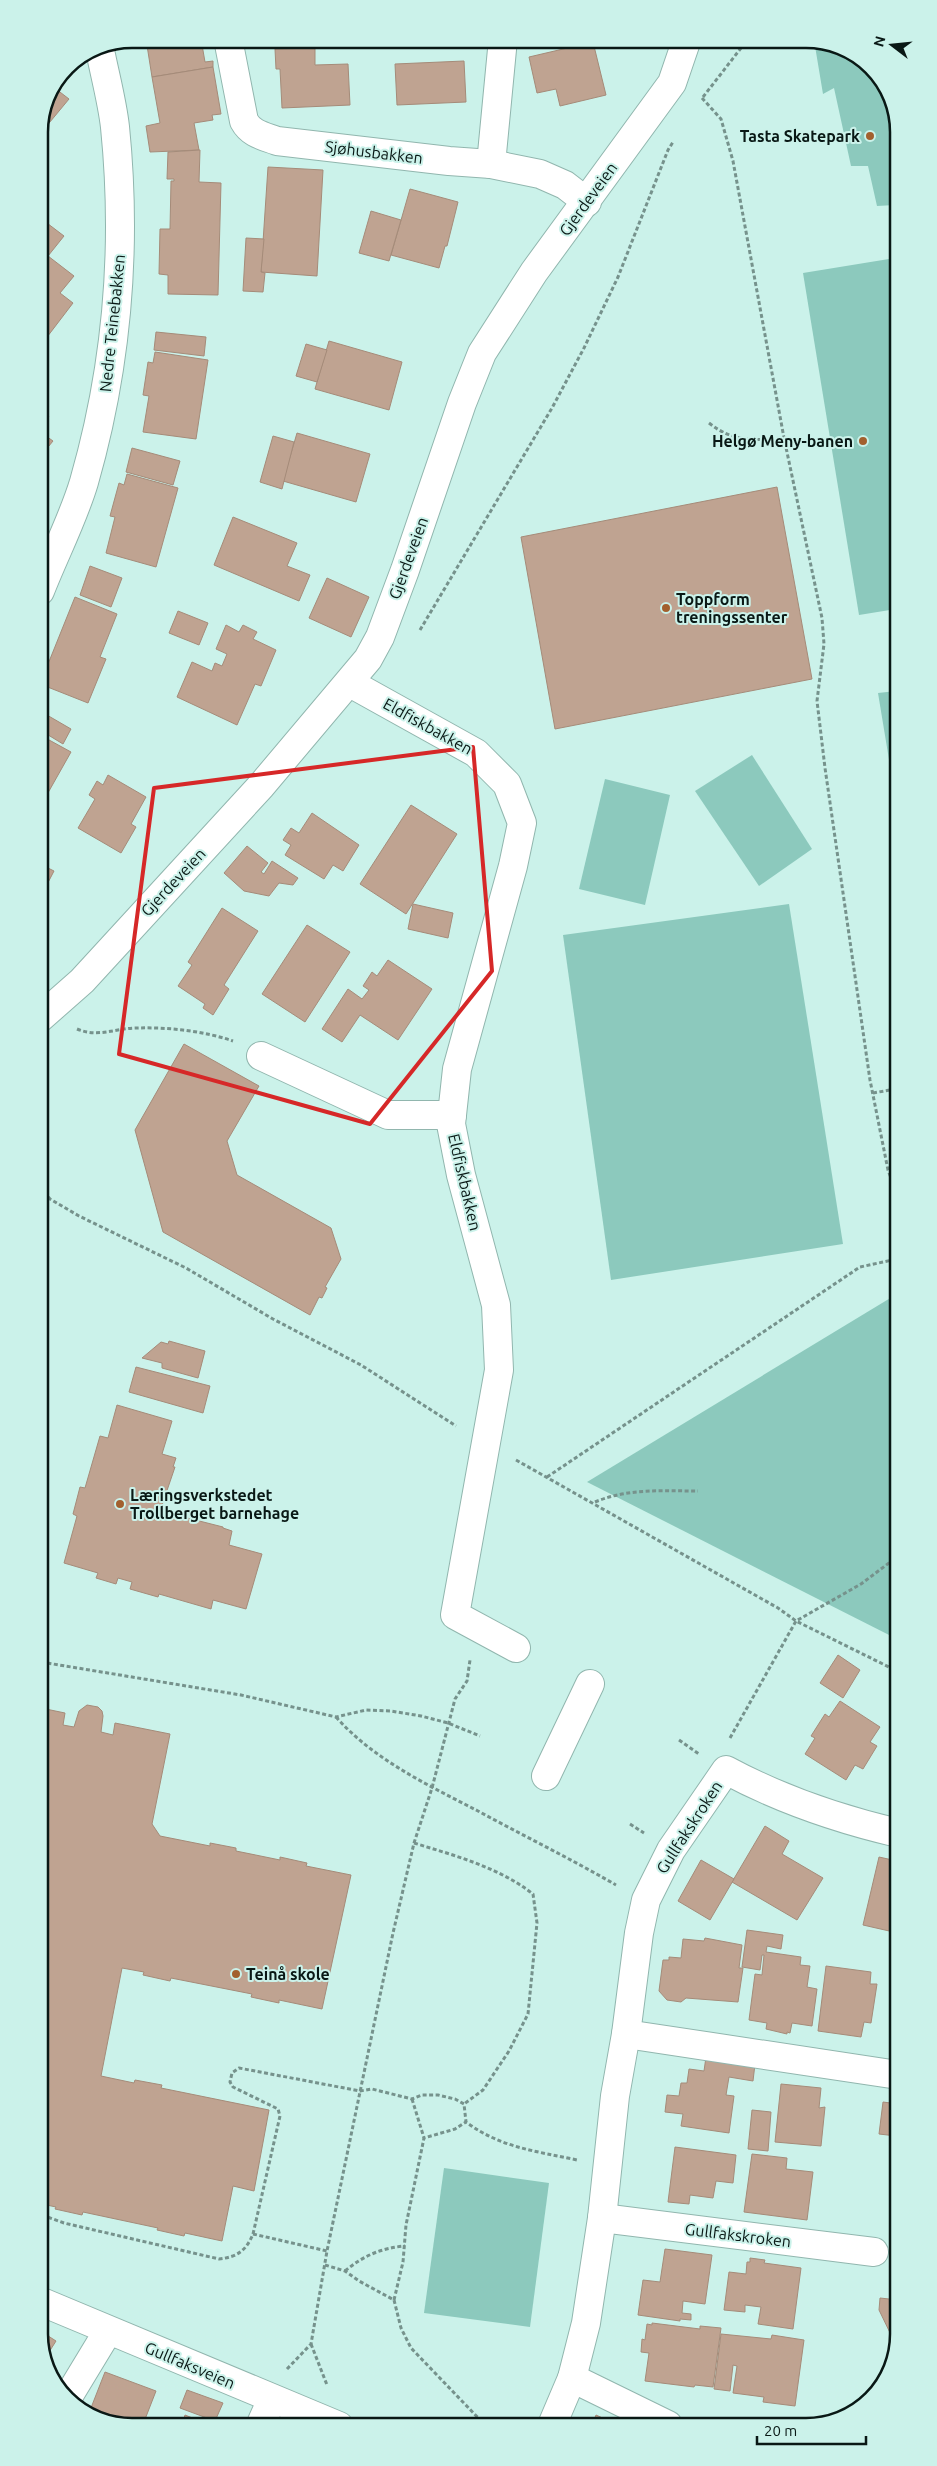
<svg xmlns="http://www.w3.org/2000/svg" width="937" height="2466" font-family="Ubuntu,sans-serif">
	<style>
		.green { fill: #8cc9bd }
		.building { fill: #bfa391; stroke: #a58b79 }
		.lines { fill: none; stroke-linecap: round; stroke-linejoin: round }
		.minor-casing { stroke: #91b6ae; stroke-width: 30 }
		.path { stroke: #76928c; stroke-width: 3; stroke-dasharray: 4 2.5; stroke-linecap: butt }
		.minor { stroke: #fff; stroke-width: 28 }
		.marked { fill: none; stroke: #d62828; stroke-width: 4; stroke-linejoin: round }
		.poi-dot { fill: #a2602e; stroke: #cbf2ea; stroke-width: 2 }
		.labels { text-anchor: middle; stroke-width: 4; stroke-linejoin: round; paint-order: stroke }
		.poi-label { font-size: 16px; font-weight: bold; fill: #091815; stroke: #cbf2ea; text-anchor: start }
		.street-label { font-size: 16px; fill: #091815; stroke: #cbf2ea }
		.rim { fill: none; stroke: #091815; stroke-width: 2.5 }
	</style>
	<rect width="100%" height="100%" fill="#cbf2ea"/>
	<g class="green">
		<path d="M814 40 866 62 895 107V205L877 206 868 166H851L834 88 823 94Z"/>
		<path d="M895 258 896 609 859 615 803 273Z"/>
		<path d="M896 691V802L878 693Z"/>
		<path d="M752 755 812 849 759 886 695 791Z"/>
		<path d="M605 779 670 795 645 905 579 889Z"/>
		<path d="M789 904 843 1244 611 1280 563 935Z"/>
		<path d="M897 1294V1639L587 1482Z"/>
		<path d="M444 2168 549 2183 530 2327 424 2313Z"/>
	</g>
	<g class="building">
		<path d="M146 39H201L205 62 213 61V67L152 77Z"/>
		<path d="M593 42 606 95 560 106 556 89 537 93 529 57Z"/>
		<path d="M315 48V65L348 64 350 105 282 108 280 69H276L275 49Z"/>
		<path d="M464 61 466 102 397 105 395 64Z"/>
		<path d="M213 67 221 114 212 115 213 120 194 123 199 150 150 152 146 126 160 123 152 77Z"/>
		<path d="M56 89 69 99 40 134 39 126Z"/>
		<path d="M200 150 199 182 221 183 218 295 168 294V275L159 274 160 229H170L171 181H174V179H167L168 152Z"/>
		<path d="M268 167 323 170 317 276 261 272Z"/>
		<path d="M410 189 458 202 447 246H445L439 268 391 255Z"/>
		<path d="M371 211 401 220 389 261 359 253Z"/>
		<path d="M39 217 64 236 48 256 74 276 60 293 73 303 44 341 39 337Z"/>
		<path d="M246 238 264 239 261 272 265 273 263 292 243 291Z"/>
		<path d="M156 332 206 337 204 356 154 350Z"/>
		<path d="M329 341 402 362 389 410 315 389Z"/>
		<path d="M306 344 327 350 317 382 296 376Z"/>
		<path d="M155 352 208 360 196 439 143 432 149 396 143 395 148 362 153 363Z"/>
		<path d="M39 409 49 416 39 428Z"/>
		<path d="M39 431 53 441 39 458Z"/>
		<path d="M297 433 370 454 356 502 283 481Z"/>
		<path d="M273 436 294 442 282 489 260 482Z"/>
		<path d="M132 448 180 461 173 485 126 472Z"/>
		<path d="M127 474 178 488 156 567 106 553 115 517 110 516 119 483 124 485Z"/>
		<path d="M777 487 812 679 555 729 521 537Z"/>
		<path d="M233 517 297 543 287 566 310 575 299 601 214 565Z"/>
		<path d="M90 566 122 578 111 607 80 595Z"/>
		<path d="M327 578 369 597 351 637 309 618Z"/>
		<path d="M75 597 117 614 100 657 106 659 88 703 40 684Z"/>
		<path d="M178 611 208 623 199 645 169 633Z"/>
		<path d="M226 625 239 632 243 625 257 632 253 639 276 650 261 686 255 684 237 725 177 697 192 662 212 671 215 663 222 666 227 654 216 649Z"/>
		<path d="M40 711 71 729 63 744 40 730Z"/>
		<path d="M40 735 71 752 40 807Z"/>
		<path d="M108 775 146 797 131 824 136 827 121 853 78 828 95 799 89 795 97 781 103 785Z"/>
		<path d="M411 805 457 834 406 914 360 884Z"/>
		<path d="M312 813 359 845 343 871 333 865 324 879 285 855 291 845 283 840 291 828 299 833Z"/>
		<path d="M247 846 268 863 261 872 264 874 272 861 298 878 293 885 279 883 269 896 244 891 224 873Z"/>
		<path d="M40 864 54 871 42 894 46 896 40 908Z"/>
		<path d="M413 904 453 913 448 938 408 929Z"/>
		<path d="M222 908 258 931 224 985 229 989 213 1015 203 1008 205 1004 178 986 192 965 188 962Z"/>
		<path d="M307 925 350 952 305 1022 262 994Z"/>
		<path d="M388 960 432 989 398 1040 360 1015 342 1042 322 1029 348 989 362 999 369 990 363 986 372 972 377 976Z"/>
		<path d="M184 1044 259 1086 227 1141 237 1175 331 1228 341 1259 325 1287 327 1288 322 1298 319 1297 310 1315 163 1232 135 1130Z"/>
		<path d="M169 1341 205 1351 198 1378 162 1368V1363L142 1358 161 1342 168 1344Z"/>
		<path d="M136 1367 210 1386 203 1413 129 1392Z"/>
		<path d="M117 1405 172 1421 162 1454 176 1458 173 1467H175L160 1511 223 1527V1528L232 1531 229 1545 262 1554 246 1609 213 1600 211 1609 159 1594 158 1597 130 1589 132 1582 118 1578 116 1584 96 1578 98 1573 64 1563 77 1516 73 1514 80 1487 85 1488 100 1436 108 1438Z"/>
		<path d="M838 1655 860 1670 843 1698 820 1683Z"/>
		<path d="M840 1701 880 1727 870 1742 877 1746 863 1769 855 1765 846 1780 805 1754 815 1738 811 1736 825 1714 829 1717Z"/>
		<path d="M87 1705 98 1707 102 1711 103 1716 101 1732 113 1735 115 1723 170 1734 152 1824 160 1836 210 1846V1843L236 1848V1851L280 1860V1857L307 1863 306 1866 351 1875 322 2009 279 2000V2003L251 1997 252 1994 171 1978 170 1981 143 1975 144 1972 122 1968 101 2076 134 2083 135 2080 162 2085 161 2088 269 2110 254 2191 233 2186 222 2241 185 2233 184 2236 157 2230 158 2228 83 2212 82 2215 55 2209 56 2207 42 2204 41 1708 65 1713 63 1725 74 1727 79 1711Z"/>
		<path d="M765 1826 789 1841 782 1854 823 1878 797 1920 732 1882Z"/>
		<path d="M879 1857 897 1861 898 1860V1933L863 1925Z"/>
		<path d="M701 1860 734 1879 710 1920 678 1901Z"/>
		<path d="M747 1930 783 1935 781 1949 767 1946 766 1952 801 1957 800 1965 810 1966 807 1987 817 1989 812 2026 792 2023 790 2033 787 2032V2034L766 2029 767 2023 749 2020 755 1974 762 1975 764 1955H762L760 1970 742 1967Z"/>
		<path d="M705 1938 742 1945 739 1968H743L738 2002 686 1998 681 2002 667 2000 659 1991 663 1960H669V1957L681 1958 683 1939 704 1941Z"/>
		<path d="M826 1966 871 1972 870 1984H877L871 2023 864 2022 861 2037 818 2031Z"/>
		<path d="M706 2057 755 2064 753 2081 729 2077 726 2095 734 2096 729 2133 681 2126 683 2114 665 2112 667 2095 679 2096 681 2083H687L689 2069 704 2071Z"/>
		<path d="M781 2084 821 2088 819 2108 825 2107 821 2146 775 2142Z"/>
		<path d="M883 2102 898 2104V2139L896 2136 879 2134Z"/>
		<path d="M752 2110 771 2112 768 2151 748 2149Z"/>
		<path d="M675 2147 736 2155 733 2183 716 2181 713 2198 690 2195 689 2204 668 2202Z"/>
		<path d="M752 2154 787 2158 786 2169 813 2172 807 2220 744 2212Z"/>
		<path d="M665 2249 712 2255 705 2304 683 2301 682 2313 691 2314V2320L680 2319V2321L638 2315 643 2280 660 2282Z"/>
		<path d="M750 2258 765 2260 764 2263 801 2268 793 2329 758 2324 761 2307 745 2305V2312L724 2310 729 2272 746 2274 747 2262H750Z"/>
		<path d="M880 2298 898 2300V2335L895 2343 879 2310Z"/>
		<path d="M652 2323 700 2329V2326L721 2328 713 2387 695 2385 694 2387 645 2381 649 2353 641 2352 642 2339 645 2340 647 2324 652 2325Z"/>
		<path d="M42 2332 56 2341 44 2360 42 2358Z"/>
		<path d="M721 2334 771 2339 772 2335 804 2340 795 2406 763 2402 764 2397 733 2393 737 2366 733 2365 730 2391 714 2389Z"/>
		<path d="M105 2372 156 2391 142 2427H125L89 2413Z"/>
		<path d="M187 2390 223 2403 215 2421 180 2408Z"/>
		<path d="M185 2415 215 2427H181Z"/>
		<path d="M596 2415 618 2425H592Z"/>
	</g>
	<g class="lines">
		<g class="minor-casing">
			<g id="minor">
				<path d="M228 39 244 121C251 134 264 136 277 141L449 161 491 164 540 174 565 185 587 202"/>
				<path d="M491 164 503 39"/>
				<path d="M40 591C54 555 73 519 84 482 117 367 127 246 115 127 112 100 104 72 99 45"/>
				<path d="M350 683 476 753 507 784 522 823 513 866 457 1069 451 1124 461 1175 496 1305 499 1370 455 1615 516 1648"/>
				<path d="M40 1018 82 981 261 786 368 659 380 637 405 570 462 403 482 353 534 272 672 83 687 39"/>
				<path d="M261 1056 388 1115H452"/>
				<path d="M546 1776 590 1684"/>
				<path d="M626 2034 898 2075"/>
				<path d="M602 2218 874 2252"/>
				<path d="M42 2302 339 2426"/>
				<path d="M572 2378 668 2425"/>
				<path d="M68 2397 108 2331"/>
				<path d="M552 2425 572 2378 586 2323 602 2218 615 2096 626 2034 639 1933 646 1900 671 1850 726 1770C780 1799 838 1819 898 1833"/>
				<path d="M260 2426 272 2399"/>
			</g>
		</g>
		<g class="path">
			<path d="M703 97 748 39"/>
			<path d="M702 98 721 119 733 161 784 438 822 618 824 644 817 701 825 768 870 1080 888 1170 897 1194"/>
			<path d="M709 423C734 443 754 440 784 438"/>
			<path d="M420 630 552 408 584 348 618 277 668 150 673 142"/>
			<path d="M77 1029C98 1038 116 1028 137 1028 168 1027 204 1031 233 1041"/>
			<path d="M873 1093 896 1089"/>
			<path d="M40 1187 50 1199 79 1216 186 1268 273 1319 361 1365 456 1426"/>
			<path d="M894 1297 897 1288"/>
			<path d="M516 1460 778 1608 796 1621 897 1671"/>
			<path d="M547 1477 860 1267 897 1259"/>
			<path d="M595 1502C628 1488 663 1491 698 1491"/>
			<path d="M41 1662 241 1695 336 1717 366 1710 391 1711 421 1716 448 1723 480 1736"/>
			<path d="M336 1717C374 1760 428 1785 478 1811 524 1836 571 1859 616 1885"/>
			<path d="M730 1738 796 1621 861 1584 897 1557"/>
			<path d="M679 1740 699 1754"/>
			<path d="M630 1824 644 1833"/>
			<path d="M414 1843C456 1856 498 1867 533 1894L537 1923 528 2014 509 2051 483 2090 464 2104"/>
			<path d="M412 2099 424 2138"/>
			<path d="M42 2215 64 2223 219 2259C237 2257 246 2251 253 2234L280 2116 278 2109 233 2087 230 2082 232 2073 239 2068 360 2091 372 2089 412 2099 422 2095H438L455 2099 464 2104 466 2122C501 2148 536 2151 577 2160"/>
			<path d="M253 2234 327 2251"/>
			<path d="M325 2265 345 2271 359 2281 394 2300 401 2328 411 2348 485 2425"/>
			<path d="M345 2271C363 2256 381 2248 405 2246"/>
			<path d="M394 2300 403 2262 406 2225 424 2138 455 2129 466 2122"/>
			<path d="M311 2344 327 2385"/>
			<path d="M287 2369 311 2344 327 2251 393 1933 414 1843 432 1788 455 1699 467 1681 470 1660"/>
			<path d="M369 2419 385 2426"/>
		</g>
		<use href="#minor" class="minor"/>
	</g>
	<path class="marked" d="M473 747 492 971 370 1124 119 1054 154 788Z"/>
	<g class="poi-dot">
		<circle cx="870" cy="136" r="5"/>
		<circle cx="863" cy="441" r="5"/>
		<circle cx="666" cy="608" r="5"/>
		<circle cx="120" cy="1504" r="5"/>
		<circle cx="236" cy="1974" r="5"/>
	</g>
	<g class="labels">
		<g class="poi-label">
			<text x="860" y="142" text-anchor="end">Tasta Skatepark</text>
			<text x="853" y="447" text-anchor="end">Helgø Meny-banen</text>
			<text x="676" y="605">Toppform<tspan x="676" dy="18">treningssenter</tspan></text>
			<text x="130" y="1501">Læringsverkstedet<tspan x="130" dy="18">Trollberget barnehage</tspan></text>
			<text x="246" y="1980">Teinå skole</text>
		</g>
		<g class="street-label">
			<text transform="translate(374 152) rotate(7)" y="6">Sjøhusbakken</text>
			<text transform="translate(588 199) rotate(-54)" y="6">Gjerdeveien</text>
			<text transform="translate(112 323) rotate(-84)" y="6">Nedre Teinebakken</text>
			<text transform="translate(408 558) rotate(-70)" y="6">Gjerdeveien</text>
			<text transform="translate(428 726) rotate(29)" y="6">Eldfiskbakken</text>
			<text transform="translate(173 882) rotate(-47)" y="6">Gjerdeveien</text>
			<text transform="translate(465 1182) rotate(77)" y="6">Eldfiskbakken</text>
			<text transform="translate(689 1827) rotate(-57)" y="6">Gullfakskroken</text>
			<text transform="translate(738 2235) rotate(7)" y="6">Gullfakskroken</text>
			<text transform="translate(190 2365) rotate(23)" y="6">Gullfaksveien</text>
		</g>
	</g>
	<path d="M0 0H937V2466H0ZM132 48H806A84 84 0 0 1 890 132V2334A84 84 0 0 1 806 2418H132A84 84 0 0 1 48 2334V132A84 84 0 0 1 132 48Z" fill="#cbf2ea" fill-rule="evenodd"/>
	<path class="rim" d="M132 48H806A84 84 0 0 1 890 132V2334A84 84 0 0 1 806 2418H132A84 84 0 0 1 48 2334V132A84 84 0 0 1 132 48Z"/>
	<g transform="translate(892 45) rotate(286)" stroke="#cbf2ea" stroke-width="4" paint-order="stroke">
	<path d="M0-4L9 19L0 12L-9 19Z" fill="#091815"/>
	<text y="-8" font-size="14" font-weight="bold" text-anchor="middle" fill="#091815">N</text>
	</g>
	<path d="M757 2436v8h109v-8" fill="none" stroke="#091815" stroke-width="2.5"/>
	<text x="764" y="2436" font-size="15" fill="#091815" stroke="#cbf2ea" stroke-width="4" paint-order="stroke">20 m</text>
</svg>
